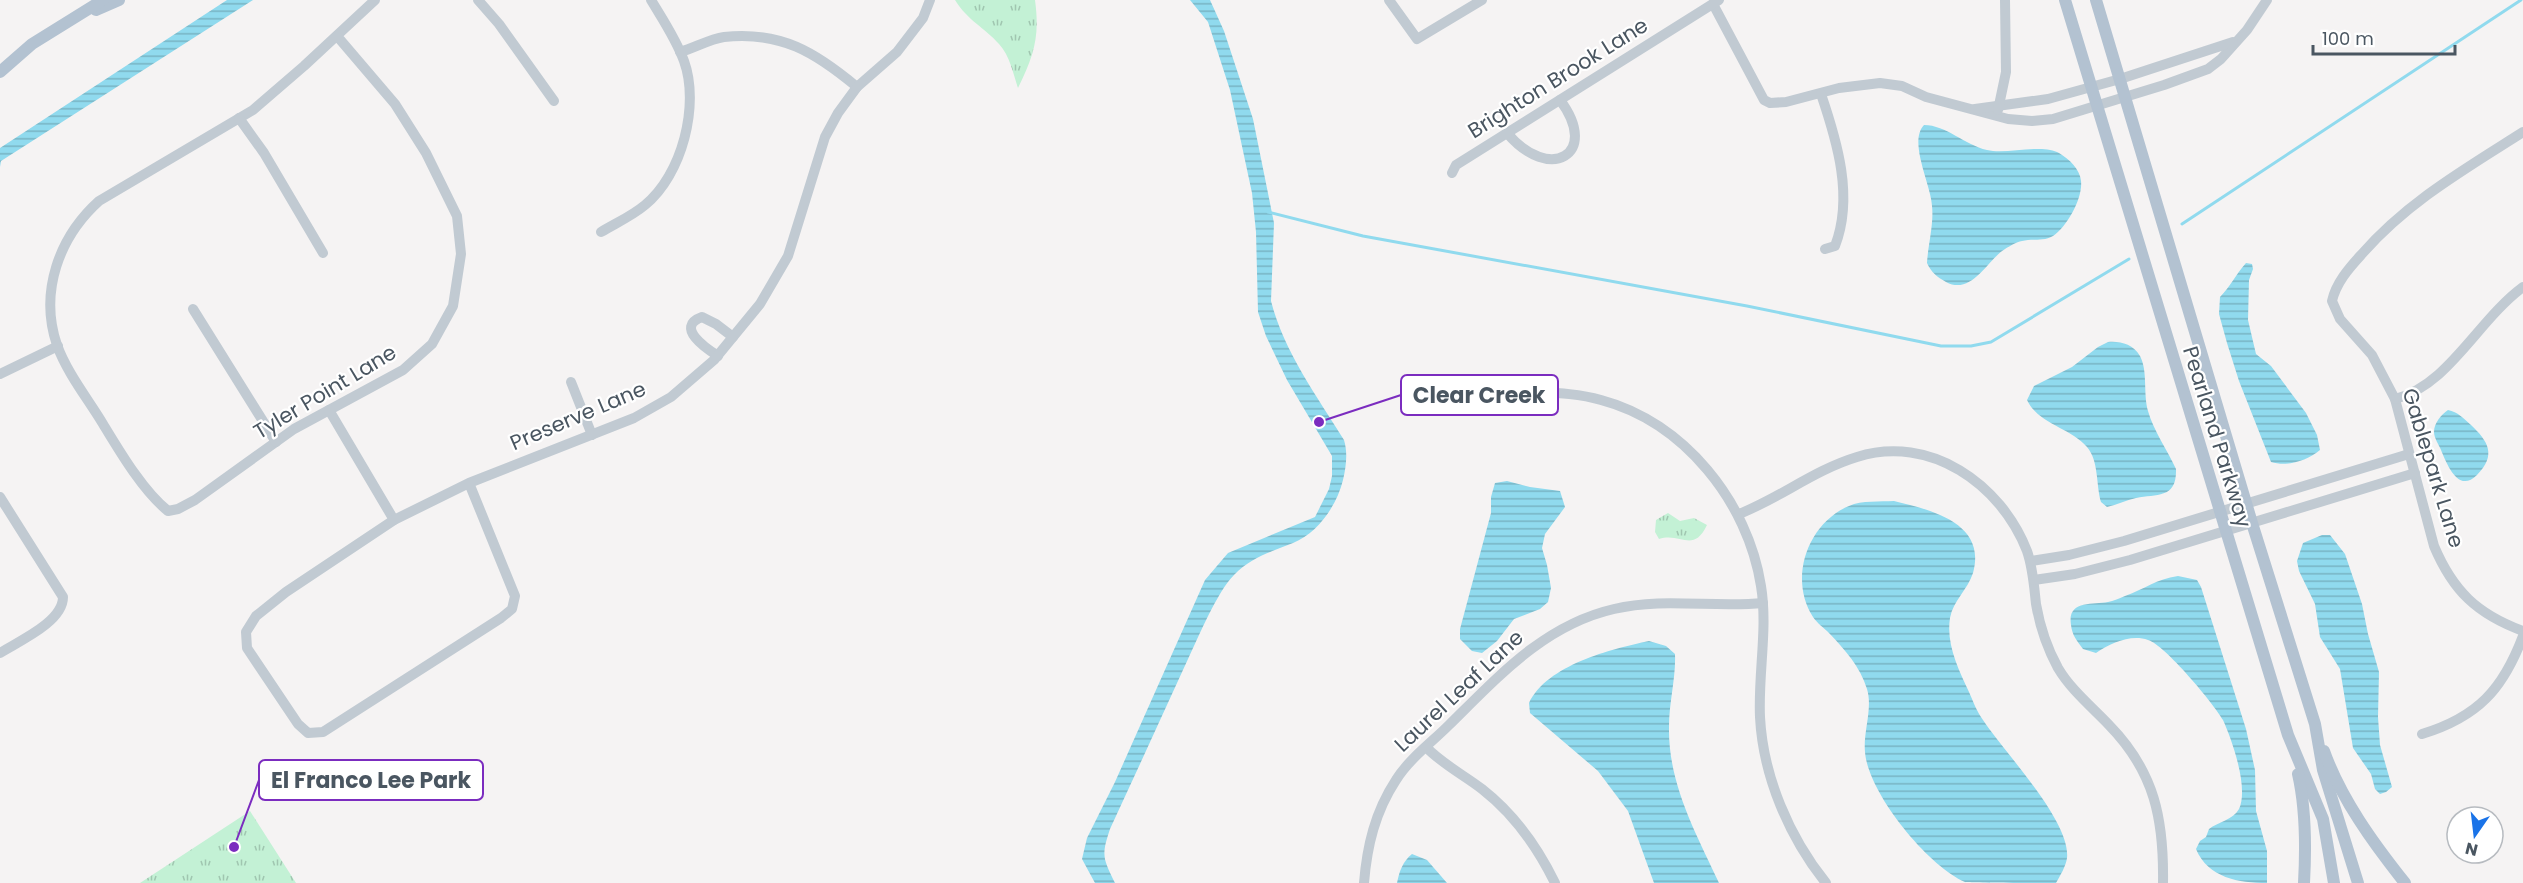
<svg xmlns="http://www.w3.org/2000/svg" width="2523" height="883" font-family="Poppins,sans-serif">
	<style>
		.grass { fill: url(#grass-tufts) }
		.water { fill: url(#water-rules) }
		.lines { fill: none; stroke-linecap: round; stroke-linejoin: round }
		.stream { stroke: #90daee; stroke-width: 3 }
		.minor { stroke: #c1cad2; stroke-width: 10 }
		.major { stroke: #b3c2d1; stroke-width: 12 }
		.labels { text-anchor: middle; stroke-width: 4.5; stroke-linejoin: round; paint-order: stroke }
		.street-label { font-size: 21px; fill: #4a5661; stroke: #fff }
		.leader { fill: none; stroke: #7b2cbf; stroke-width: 2 }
		.callout-dot { fill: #7b2cbf; stroke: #fff; stroke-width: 2 }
		.callout { fill: #fff; stroke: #7b2cbf; stroke-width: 2 }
		.callout-label { font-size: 22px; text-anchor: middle; font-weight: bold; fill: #4a5661 }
	</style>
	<defs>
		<pattern id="grass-tufts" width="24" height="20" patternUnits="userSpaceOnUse" patternTransform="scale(1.5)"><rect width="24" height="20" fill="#c3f1d5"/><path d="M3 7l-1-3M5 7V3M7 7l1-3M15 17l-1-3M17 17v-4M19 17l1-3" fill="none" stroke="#a0c6b0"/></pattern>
		<pattern id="water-rules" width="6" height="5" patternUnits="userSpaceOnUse" patternTransform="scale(1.5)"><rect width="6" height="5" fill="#90daee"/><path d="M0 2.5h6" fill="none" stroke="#78b4c4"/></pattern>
	</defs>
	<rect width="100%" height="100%" fill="#f5f3f3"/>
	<g class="grass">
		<path d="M955 0H1035C1040 37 1034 55 1018 88 1013 73 1010 56 999 44 984 27 968 21 955 0Z"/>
		<path d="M1668 513 1680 521 1694 518 1707 525C1693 554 1681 532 1659 539L1655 532 1656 520Z"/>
		<path d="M250 811 296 883H140Z"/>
	</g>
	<g class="water">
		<path d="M227 0H253L1 161 0 167V148Z"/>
		<path d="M1190 0H1210L1224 31 1253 119 1274 223 1271 301C1284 352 1317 396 1344 440 1348 453 1346 467 1343 480 1337 505 1318 533 1293 543 1271 552 1251 557 1234 575 1217 592 1199 636 1188 659 1162 716 1136 773 1110 829 1101 856 1103 858 1115 883H1095L1082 859 1087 838 1115 782 1205 580 1228 553 1315 517 1329 489 1332 476V456L1287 380 1266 336 1258 312 1256 232 1252 193 1230 90 1208 22Z"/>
		<path d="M1924 125C1946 125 1965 145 1987 150 2007 155 2043 143 2059 153 2069 159 2080 169 2081 181 2083 198 2067 227 2053 236 2043 242 2032 238 2022 241 2016 242 2010 246 2005 249 1988 259 1972 296 1946 282 1937 277 1931 272 1927 263 1928 245 1934 224 1932 206 1931 184 1908 142 1924 125Z"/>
		<path d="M2246 263 2252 264 2253 269 2249 280 2248 320 2256 354 2271 366 2306 413 2317 435 2320 450C2307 461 2287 467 2271 462L2239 381 2227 343 2219 314 2220 297C2230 287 2236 274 2246 263Z"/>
		<path d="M2108 342C2120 341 2133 344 2140 356 2148 371 2143 394 2148 411 2154 432 2167 449 2176 469 2177 499 2157 494 2136 498 2126 500 2117 505 2107 507L2101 502C2096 485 2099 461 2087 447 2071 428 2038 424 2027 400L2034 386 2072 367 2098 347Z"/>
		<path d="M2448 410C2458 412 2463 418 2471 425 2488 441 2497 455 2477 475 2458 494 2447 464 2441 450 2439 445 2434 438 2434 432 2434 423 2441 415 2448 410Z"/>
		<path d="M1507 481 1530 487 1560 491 1565 507 1545 534 1542 548 1547 565 1551 588 1548 602 1540 609 1514 619 1497 641 1482 653 1472 651 1460 639V629L1491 513V497L1495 483Z"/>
		<path d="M1894 501C1930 510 1987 522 1973 573 1968 589 1953 601 1950 618 1946 644 1958 668 1969 692 1973 701 1977 712 1983 720 2003 751 2071 821 2067 858 2066 866 2060 876 2056 883 2040 883 1974 883 1965 882 1928 866 1868 793 1865 752 1863 732 1873 708 1867 689 1860 666 1845 650 1829 633 1824 628 1817 623 1813 617 1788 578 1808 523 1849 506 1862 500 1880 502 1894 501Z"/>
		<path d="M2322 535H2330L2345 554 2362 604 2368 634 2379 672 2378 717 2380 745 2392 787 2386 792 2380 794 2375 789 2371 774 2353 748 2340 669 2320 637 2315 604 2299 571 2297 561 2303 543Z"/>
		<path d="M2178 576 2197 580 2201 587 2246 729 2255 770 2256 811 2267 851V883C2239 883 2208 878 2196 849L2200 841 2206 837 2209 829C2218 822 2233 820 2239 809 2249 788 2232 740 2223 720 2215 705 2164 644 2148 640 2131 634 2111 643 2096 653L2083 649C2077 641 2072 635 2071 625 2067 600 2092 605 2108 602 2113 601 2120 598 2125 596 2145 589 2156 579 2178 576Z"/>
		<path d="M1649 641 1666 646 1675 654C1676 678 1669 702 1669 727 1668 784 1696 833 1719 883H1654L1628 811 1598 771 1530 713 1529 703C1547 665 1611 649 1649 641Z"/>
		<path d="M1412 854 1427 860 1447 883H1397C1399 872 1403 861 1412 854Z"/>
	</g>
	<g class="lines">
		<g class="stream">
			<path d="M1268 212 1363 236 1747 306 1941 346H1971L1991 342 2129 259"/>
			<path d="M2182 224 2521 0"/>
		</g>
		<g class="minor">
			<path d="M478 0 499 24 554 101"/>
			<path d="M1389 0 1417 39 1482 0"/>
			<path d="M1713 4 1764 100 1770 103 1786 102 1839 88 1880 83 1902 86 1926 97 2008 119 2032 121 2053 119 2164 85 2208 69 2221 59 2247 30 2267 0"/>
			<path d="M337 36 395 104 426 153 457 216 461 254 453 306 432 344 403 370 294 429 195 500 178 509 168 511C143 491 120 452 103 424 88 399 67 373 57 345 39 292 59 237 99 201L253 110 304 66 375 0"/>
			<path d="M680 52C694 48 710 39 724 37 781 31 815 52 857 87"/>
			<path d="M1821 94C1837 141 1854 197 1835 246L1825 249"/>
			<path d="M1975 109 2048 99 2120 79 2233 42"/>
			<path d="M1998 110 2006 72 2005 0"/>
			<path d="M239 118 264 153 323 253"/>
			<path d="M2523 132C2465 169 2407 202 2361 255 2349 268 2336 283 2332 301L2340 319 2372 355 2395 399 2434 546C2453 591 2477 614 2523 631"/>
			<path d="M1507 133C1549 183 1601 155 1560 100"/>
			<path d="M1452 173 1456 165 1719 0"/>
			<path d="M601 232C616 223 632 216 645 205 682 175 700 105 684 61 676 39 663 20 651 0"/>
			<path d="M193 309 276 442"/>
			<path d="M718 356C707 349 674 327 702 317L716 324 733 337"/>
			<path d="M0 374 58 346"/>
			<path d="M571 382 592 435"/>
			<path d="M1538 392C1559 393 1580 394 1601 400 1684 422 1748 502 1761 586 1768 629 1758 673 1760 717 1763 776 1789 837 1826 883"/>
			<path d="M2395 399C2449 385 2477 321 2523 287"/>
			<path d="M329 410 394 520"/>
			<path d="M469 483 515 596 512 609 501 618 323 732 308 733 298 724 247 648 246 632 256 616 286 592 394 520 469 483 634 418 671 397 714 360 760 304 788 256 825 137 838 113 857 87 897 52 923 18 930 0"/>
			<path d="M0 497 63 597C63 622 19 641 0 653"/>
			<path d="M1739 514C1780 498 1814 470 1857 457 1930 434 2001 484 2027 551 2033 568 2034 586 2036 604 2040 627 2047 648 2058 668 2071 690 2092 707 2109 725 2155 772 2164 820 2163 883"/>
			<path d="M2031 561 2069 555 2124 541 2409 454"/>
			<path d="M2034 580 2075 574 2130 560 2415 473"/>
			<path d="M2422 734C2478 717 2503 689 2523 636"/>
			<path d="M1426 747C1442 764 1464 775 1482 789 1514 814 1537 846 1555 883"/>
			<path d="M1364 883C1367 846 1375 812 1396 780 1409 759 1431 743 1449 725 1498 677 1544 625 1614 609 1663 597 1713 608 1763 603"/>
		</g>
		<g class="major">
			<path d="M2065 0 2288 735 2323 819 2334 883"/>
			<path d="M2096 0 2252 523 2315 724 2323 770 2358 883"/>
			<path d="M96 10 119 0"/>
			<path d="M0 72 32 44 103 0"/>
			<path d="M2324 751C2341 799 2374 844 2405 883"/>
			<path d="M2298 774C2306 809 2306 847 2304 883"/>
		</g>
	</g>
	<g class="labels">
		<g class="street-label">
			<text transform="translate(1558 78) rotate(-32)" y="7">Brighton Brook Lane</text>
			<text transform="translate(325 392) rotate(-31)" y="7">Tyler Point Lane</text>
			<text transform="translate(578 416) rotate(-23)" y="7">Preserve Lane</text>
			<text transform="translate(2217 437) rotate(73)" y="7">Pearland Parkway</text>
			<text transform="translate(2433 468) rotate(73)" y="7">Gablepark Lane</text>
			<text transform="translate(1459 691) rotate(-43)" y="7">Laurel Leaf Lane</text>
		</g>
	</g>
	<path class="leader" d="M1319 422L1401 395M234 847L259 780"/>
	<g class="callout-dot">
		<circle cx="1319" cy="422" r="6"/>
		<circle cx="234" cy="847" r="6"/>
	</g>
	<g class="callout">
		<rect x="1401" y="375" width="157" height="40" rx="6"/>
		<rect x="259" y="760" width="224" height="40" rx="6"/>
	</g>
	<g class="callout-label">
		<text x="1479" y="403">Clear Creek</text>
		<text x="371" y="788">El Franco Lee Park</text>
	</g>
	<g transform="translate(2475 835) rotate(194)"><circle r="28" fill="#ffffff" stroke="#b7bbc0" stroke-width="1.5"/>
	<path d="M0-4.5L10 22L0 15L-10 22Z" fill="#1a73e8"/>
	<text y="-9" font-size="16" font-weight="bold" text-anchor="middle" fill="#4a5661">N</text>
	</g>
	<path d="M2313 45v9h142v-9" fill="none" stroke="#4a5661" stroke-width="3"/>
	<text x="2322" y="45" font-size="18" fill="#4a5661" stroke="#ffffff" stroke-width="4.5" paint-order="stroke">100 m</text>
</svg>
